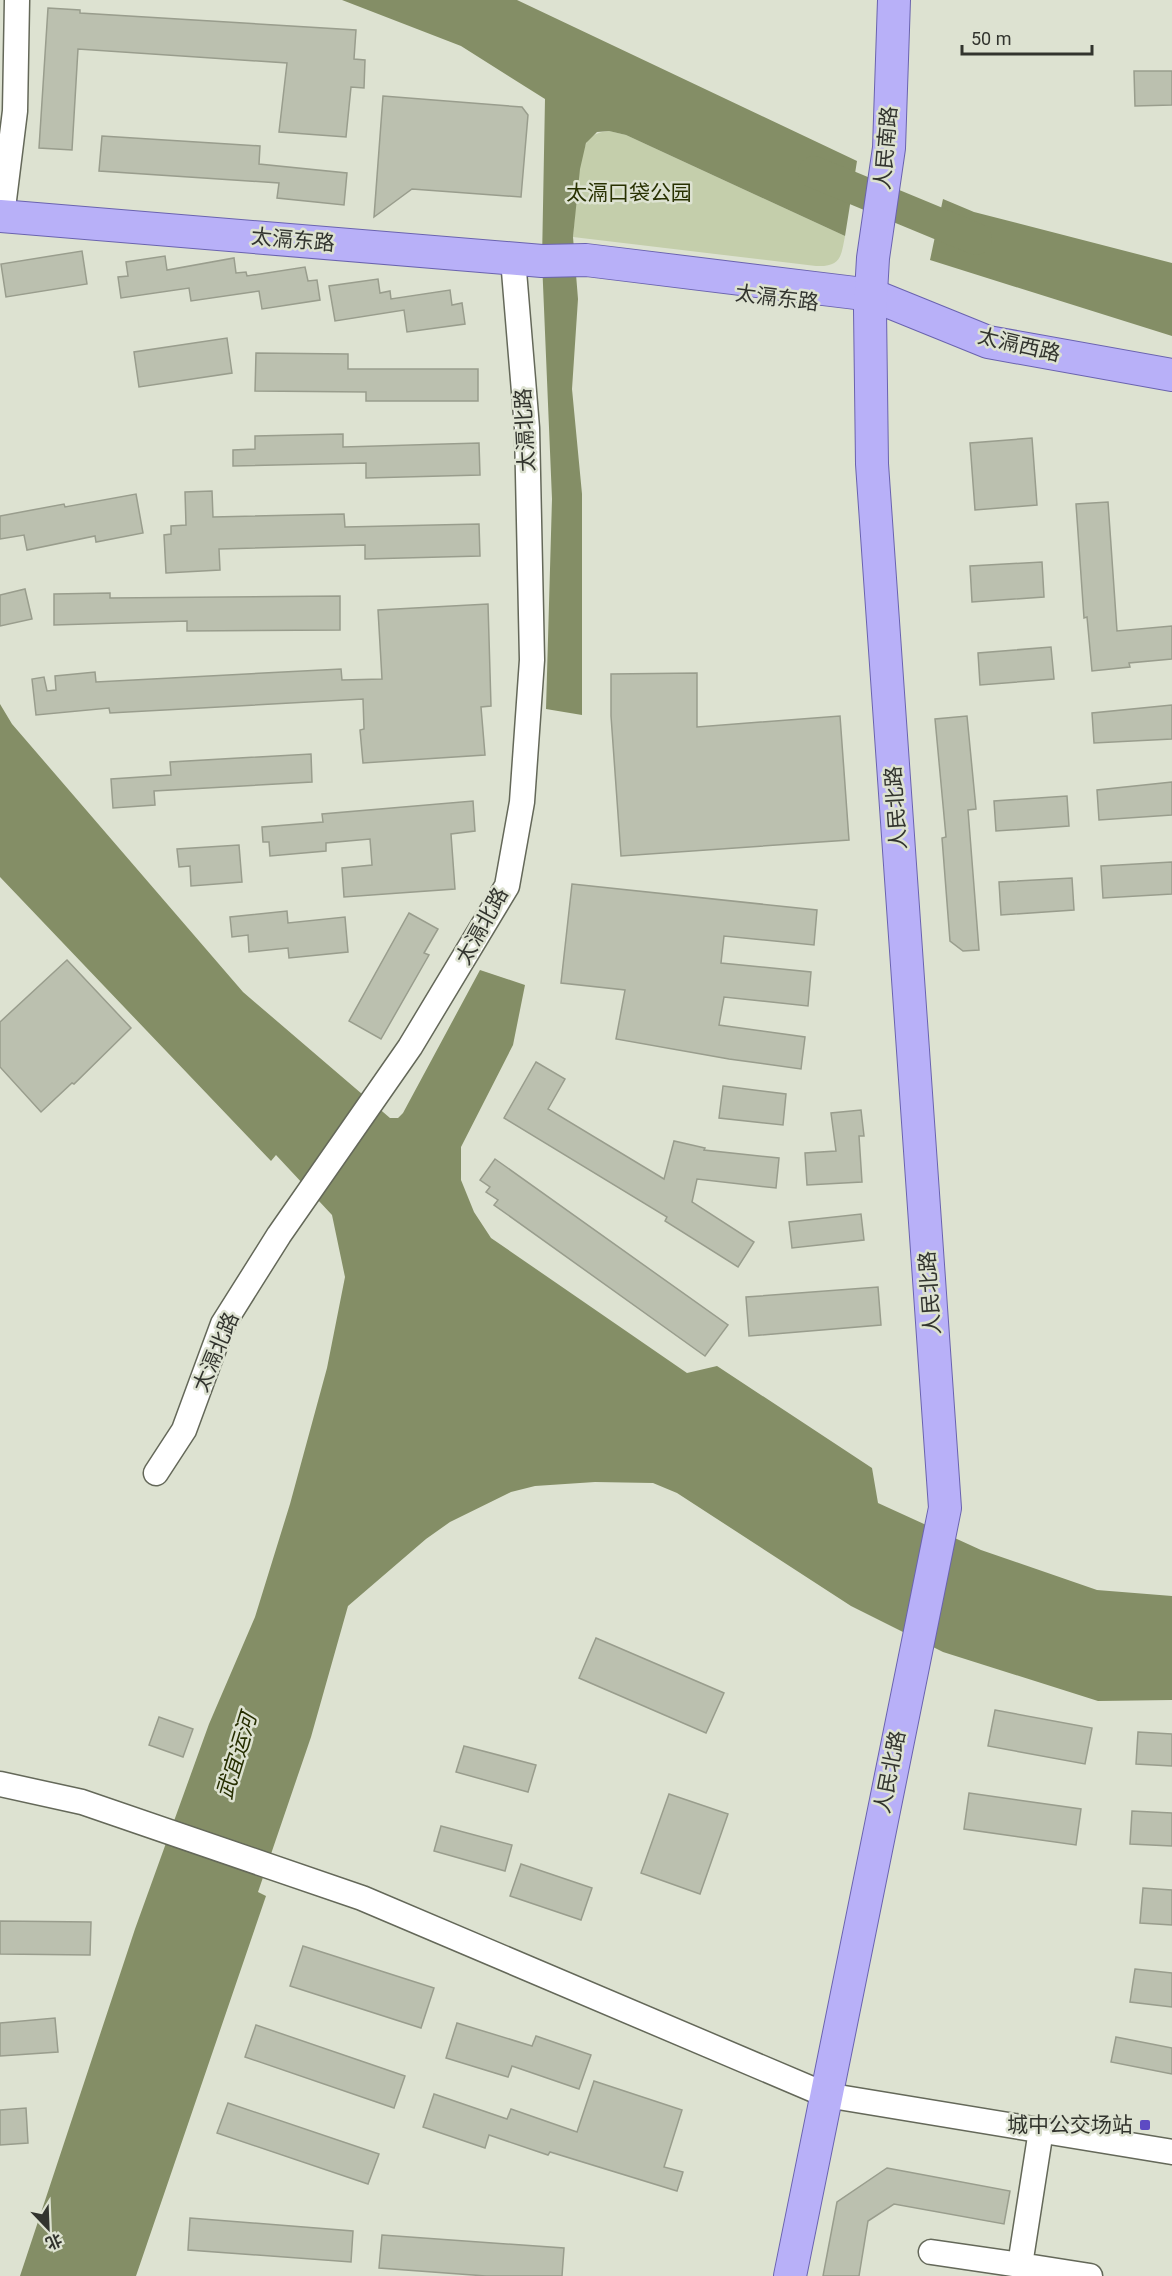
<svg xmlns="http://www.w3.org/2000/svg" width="1172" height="2276" font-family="Roboto,'Noto Sans SC',sans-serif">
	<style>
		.green { fill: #c4ceab }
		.water { fill: #848e66 }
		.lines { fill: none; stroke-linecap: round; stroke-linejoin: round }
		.river { stroke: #848e66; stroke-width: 32 }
		.building { fill: #bbc0af; stroke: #999d8d; stroke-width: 1.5 }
		.minor-casing { stroke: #646859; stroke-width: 27 }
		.major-casing { stroke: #6a63af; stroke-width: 34 }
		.minor { stroke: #fff; stroke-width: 24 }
		.major { stroke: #b8b0f8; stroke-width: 32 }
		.poi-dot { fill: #5d4ac3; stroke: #dde2d1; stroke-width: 2 }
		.labels { text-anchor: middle; stroke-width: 5; stroke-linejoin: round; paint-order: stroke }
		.street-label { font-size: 21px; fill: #32342e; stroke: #dde2d1 }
		.park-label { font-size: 21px; fill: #283100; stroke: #dde2d1 }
		.poi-label { font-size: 21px; fill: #32342e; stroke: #dde2d1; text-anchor: end }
		.water-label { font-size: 22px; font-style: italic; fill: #262e00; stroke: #dde2d1 }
	</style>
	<rect width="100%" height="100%" fill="#dde2d1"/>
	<path class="green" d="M609 131 626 135 845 236C841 257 841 267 816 266L573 237C576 213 576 165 586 144 590 134 600 132 609 131Z"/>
	<g class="water">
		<path d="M342 0H517L857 161 845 236 626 135 609 131 597 132 586 143 580 169 573 237 578 299 572 389 582 494V715L546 709 552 499 542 261 545 99 461 46Z"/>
		<path d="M943 199 974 212 1172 263V336L930 260Z"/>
		<path d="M0 704 12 724 243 992 390 1118H398L403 1113 480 970 525 985 513 1045 461 1147V1180L474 1212 491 1238 687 1373 717 1366 872 1468 878 1503 981 1550 1097 1590 1172 1596V1700L1098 1701 943 1652 851 1606 677 1493 653 1483 595 1482 535 1486 511 1492 450 1522 426 1539 348 1606 311 1737 258 1892 266 1896 136 2276H20L135 1929 209 1724 255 1617 290 1504 327 1368 345 1277 332 1215 276 1155 271 1161 0 877Z"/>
	</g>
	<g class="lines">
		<path class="river" d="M814 172 976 239"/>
	</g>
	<g class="building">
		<path d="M48 8 80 10V13L356 30 354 59 365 60 364 88 351 87 346 137 279 132 287 63 78 49 72 150 39 148Z"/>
		<path d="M1134 71H1172V105L1135 106Z"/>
		<path d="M383 96 522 107 528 115 521 197 412 189 374 217Z"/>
		<path d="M102 136 260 146 259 164 347 173 344 205 277 198 279 183 99 171Z"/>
		<path d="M82 251 87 284 6 297 1 264Z"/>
		<path d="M165 256 167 270 234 258 236 273 246 272 247 276 305 267 308 281 317 280 320 300 262 309 259 291 191 301 189 288 121 298 118 277 128 276 126 262Z"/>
		<path d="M378 279 380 293 390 291 391 299 450 290 452 305 462 303 465 324 407 332 404 310 335 321 329 286Z"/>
		<path d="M227 338 232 373 139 387 134 352Z"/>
		<path d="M256 353 348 354V369H478V401H366V392L255 391Z"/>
		<path d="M343 434V447L479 443 480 475 366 478V463L233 466V450L255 449V436Z"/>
		<path d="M1032 438 1037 505 975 510 970 443Z"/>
		<path d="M212 491 213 517 344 514 345 527 479 524 480 556 365 559V545L219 549 220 570 166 573 164 535 171 534V526L186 525 185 492Z"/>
		<path d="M136 494 143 533 96 542 95 536 27 550 24 535 0 539V516L64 504 65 507Z"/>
		<path d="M1108 502 1117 631 1172 626V659L1129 663 1130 667 1092 671 1087 617 1084 618 1076 504Z"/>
		<path d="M1042 562 1044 597 972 602 970 566Z"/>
		<path d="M25 589 32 619 0 626V595Z"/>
		<path d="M110 593V598L340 596V630L187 631V621L54 625V594Z"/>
		<path d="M488 604 491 706 481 707 485 755 363 763 360 730 364 729 363 699 110 713 109 708 36 715 32 679 44 677 47 691 56 690 55 676 95 672 96 682 341 669 342 680 382 679 378 610Z"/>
		<path d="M1051 647 1054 679 980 685 978 653Z"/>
		<path d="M697 673V727L840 716 849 840 621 856 611 716V674Z"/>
		<path d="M1172 705V739L1094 743 1092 713Z"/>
		<path d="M967 716 976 809 968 810 979 950 963 951 950 941 942 838 946 837 935 719Z"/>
		<path d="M311 754 312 782 154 791 155 805 113 808 111 779 171 775 170 762Z"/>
		<path d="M1172 782V815L1099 820 1097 790Z"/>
		<path d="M1067 796 1069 826 996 831 994 801Z"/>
		<path d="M473 801 475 831 451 834 455 889 344 897 342 868 372 865 370 839 326 843V851L270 856 269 842H263L262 827 323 822 322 814Z"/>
		<path d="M239 845 242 882 191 886 190 866 179 867 177 849Z"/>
		<path d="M1172 862V894L1103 898 1101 866Z"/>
		<path d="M1072 878 1074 910 1001 915 999 882Z"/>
		<path d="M572 884 817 910 814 945 724 936 721 963 811 972 808 1006 724 997 719 1025 805 1037 801 1069 729 1059 616 1039 625 990 561 983Z"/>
		<path d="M287 911 288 923 345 917 348 952 289 958 288 948 249 952 248 935 232 937 230 917Z"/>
		<path d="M409 913 438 929 424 953 429 955 381 1039 349 1021Z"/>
		<path d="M67 960 131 1028 74 1084 72 1083 41 1112 0 1067V1022Z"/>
		<path d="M536 1062 565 1079 548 1109 664 1179 674 1141 705 1148 704 1150 779 1158 776 1188 697 1179 692 1202 754 1242 738 1267 665 1221 667 1217 504 1118Z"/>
		<path d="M723 1086 786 1094 783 1125 719 1118Z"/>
		<path d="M861 1110 864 1136H859L862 1182 807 1185 805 1153 836 1151 831 1113Z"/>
		<path d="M495 1159 728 1325 705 1356 494 1205 498 1200 486 1192 490 1187 480 1180Z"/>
		<path d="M861 1214 864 1240 792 1248 789 1222Z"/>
		<path d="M878 1287 881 1325 749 1336 746 1297Z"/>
		<path d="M596 1638 724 1693 706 1733 579 1678Z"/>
		<path d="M995 1710 1092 1728 1085 1764 988 1746Z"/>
		<path d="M159 1717 193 1729 183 1757 149 1745Z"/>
		<path d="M1138 1732 1172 1734V1766L1136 1764Z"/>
		<path d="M464 1746 536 1765 528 1792 456 1772Z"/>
		<path d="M969 1793 1081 1809 1076 1845 964 1829Z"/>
		<path d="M669 1794 728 1814 700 1894 641 1873Z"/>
		<path d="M1132 1811 1172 1813V1846L1130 1844Z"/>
		<path d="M441 1826 512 1845 505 1871 434 1851Z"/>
		<path d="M521 1864 592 1888 581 1920 510 1896Z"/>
		<path d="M1143 1888 1172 1890V1925L1140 1923Z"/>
		<path d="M0 1921 91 1922 90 1955 0 1954Z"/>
		<path d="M303 1946 434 1988 421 2028 290 1986Z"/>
		<path d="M1135 1969 1172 1973V2007L1130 2002Z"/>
		<path d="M55 2018 58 2052 0 2056V2023Z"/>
		<path d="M457 2023 532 2046 536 2036 591 2055 579 2089 512 2066 508 2077 446 2058Z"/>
		<path d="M256 2025 405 2076 394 2108 245 2057Z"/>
		<path d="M1116 2037 1172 2048V2074L1111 2062Z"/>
		<path d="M594 2081 682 2110 664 2167 683 2172 677 2191 550 2152 548 2155 489 2135 485 2148 423 2127 434 2094 507 2119 511 2109 577 2132Z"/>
		<path d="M228 2103 379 2154 368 2184 217 2133Z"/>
		<path d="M26 2108 28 2143 0 2145V2110Z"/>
		<path d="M887 2168 1010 2191 1004 2224 894 2204 868 2221 859 2276H823L837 2202Z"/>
		<path d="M190 2218 353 2231 351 2262 188 2250Z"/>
		<path d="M382 2235 564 2248 562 2276H486L379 2268Z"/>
	</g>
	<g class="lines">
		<g class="minor-casing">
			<g id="minor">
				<path d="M2 216 15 111 17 0"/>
				<path d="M156 1473 184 1430 223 1324 279 1235 410 1047 507 886 522 802 532 660 527 428 513 259"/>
				<path d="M0 1784 82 1802 362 1898 826 2095 1172 2152"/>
				<path d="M1041 2130 1020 2265 1090 2276"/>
				<path d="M931 2252 1020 2265"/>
			</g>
		</g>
		<g class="major-casing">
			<g id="major">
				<path d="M0 216 542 261 586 260 872 295 988 342 1172 375"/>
				<path d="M790 2276 945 1508 872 464 870 310 873 258 889 148 894 0"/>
			</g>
		</g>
		<use href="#minor" class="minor"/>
		<use href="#major" class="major"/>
	</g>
	<rect class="poi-dot" x="1139" y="2119" width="12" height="12" rx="3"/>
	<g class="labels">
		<g class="street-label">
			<text transform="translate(886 148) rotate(-85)" y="7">人民南路</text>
			<text transform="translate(293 240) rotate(5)" y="7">太滆东路</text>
			<text transform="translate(777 298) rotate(7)" y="7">太滆东路</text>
			<text transform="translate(1019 345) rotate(13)" y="7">太滆西路</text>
			<text transform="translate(525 430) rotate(-93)" y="7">太滆北路</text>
			<text transform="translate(896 808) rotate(-94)" y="7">人民北路</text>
			<text transform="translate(482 926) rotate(-61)" y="7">太滆北路</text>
			<text transform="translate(930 1293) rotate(-94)" y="7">人民北路</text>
			<text transform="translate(216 1352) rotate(-67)" y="7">太滆北路</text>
			<text transform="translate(890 1772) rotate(-79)" y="7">人民北路</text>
		</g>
		<g class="park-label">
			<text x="629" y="200">太滆口袋公园</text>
		</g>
		<g class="poi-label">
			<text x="1133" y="2132">城中公交场站</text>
		</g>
		<g class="water-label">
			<text transform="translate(236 1756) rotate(-73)" y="8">武宜运河</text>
		</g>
	</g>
	<g transform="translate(48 2228) rotate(157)" stroke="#dde2d1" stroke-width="4.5" paint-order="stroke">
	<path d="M0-4.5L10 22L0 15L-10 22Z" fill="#32342e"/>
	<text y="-9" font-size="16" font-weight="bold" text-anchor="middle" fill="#32342e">北</text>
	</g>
	<path d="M962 45v9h130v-9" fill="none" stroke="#32342e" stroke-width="3"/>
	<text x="971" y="45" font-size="18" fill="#32342e" stroke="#dde2d1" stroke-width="4.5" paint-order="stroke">50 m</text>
</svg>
